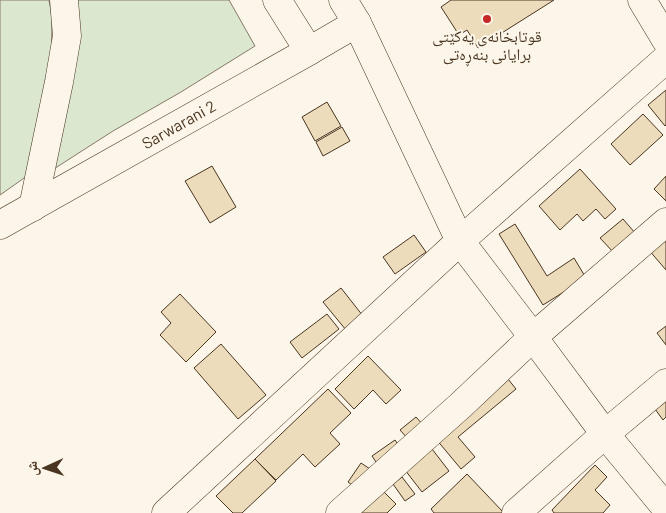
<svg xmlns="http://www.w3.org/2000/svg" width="666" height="513" font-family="Barlow,'Noto Naskh Arabic',sans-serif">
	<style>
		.green { fill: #dce7d0; stroke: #887966 }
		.building { fill: #ecdcbc; stroke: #4a3520 }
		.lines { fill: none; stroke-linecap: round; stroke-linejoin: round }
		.street-casing { stroke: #4a3520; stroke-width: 29 }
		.secondary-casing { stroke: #4a3520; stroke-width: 29 }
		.street { stroke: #fbf6e9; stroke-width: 28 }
		.secondary { stroke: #fbf6e9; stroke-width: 28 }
		.poi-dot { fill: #c62828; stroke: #fbf6e9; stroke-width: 2 }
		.labels { text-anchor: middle; stroke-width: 4; stroke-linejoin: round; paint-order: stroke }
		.poi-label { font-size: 16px; fill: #4a3520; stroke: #fbf6e9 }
		.street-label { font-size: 16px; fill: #4a3520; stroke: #fbf6e9 }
	</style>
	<rect width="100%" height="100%" fill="#fbf6e9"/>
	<g class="green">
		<path d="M0 0H49L52 17 51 85 27 176 0 195Z"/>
		<path d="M77 0H229L255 46 181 92 113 131 46 174Z"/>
	</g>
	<g class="building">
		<path d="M451 0H554L478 48 467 30 459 35 441 7Z"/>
		<path d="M666 90V125L665 126 648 105Z"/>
		<path d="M327 102 341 126 315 141 302 117Z"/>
		<path d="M643 114 663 135 630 165 611 144Z"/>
		<path d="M342 127 350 141 323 156 316 142Z"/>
		<path d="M212 166 236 207 210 223 185 181Z"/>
		<path d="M580 169 616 209 605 219 596 209 583 221 577 214 560 230 539 206Z"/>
		<path d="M666 176V201L654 189Z"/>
		<path d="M623 219 636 234 614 253 600 238Z"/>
		<path d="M515 224 547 276 574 258 586 278 543 305 499 234Z"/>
		<path d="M414 235 426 252 395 274 383 257Z"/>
		<path d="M666 240V270L648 249Z"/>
		<path d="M341 288 363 316 346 330 323 302Z"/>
		<path d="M180 294 216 332 186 362 160 335 171 323 161 312Z"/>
		<path d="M327 314 339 329 302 358 290 342Z"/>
		<path d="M666 326V345L657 333Z"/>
		<path d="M221 344 266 395 238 419 194 368Z"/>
		<path d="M368 356 401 390 386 404 373 390 354 409 335 389Z"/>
		<path d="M508 379 516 389 458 437 475 457 461 469 436 439Z"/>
		<path d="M328 389 351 413 330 433 340 444 315 467 303 454 276 480 255 459Z"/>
		<path d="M666 400V417L663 420 655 409Z"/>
		<path d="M416 417 424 426 409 440 400 430Z"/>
		<path d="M395 440 401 449 378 465 372 456Z"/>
		<path d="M432 449 449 471 422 492 405 470Z"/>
		<path d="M255 459 276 481 242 513H233L216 496Z"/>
		<path d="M361 463 373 471 359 490 348 482Z"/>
		<path d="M595 465 607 477 595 490 610 505 603 513H554L552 510Z"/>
		<path d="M467 474 504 513H434L431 509Z"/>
		<path d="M402 477 415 494 405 501 393 484Z"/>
		<path d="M378 486 396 504 387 513H351Z"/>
	</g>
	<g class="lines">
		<g class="street-casing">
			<g id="street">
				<path d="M642 0 666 40"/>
				<path d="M357 23 460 241 533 337 605 434 666 508"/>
				<path d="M33 207 59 82 67 36 64 0"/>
				<path id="s1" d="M0 225 309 51"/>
				<path d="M166 513 460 241 666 59"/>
				<path d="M340 513 461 405 533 337 666 222"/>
				<path d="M516 513 605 434 666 383"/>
			</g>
		</g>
		<g class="secondary-casing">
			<path id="secondary" d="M277 0 309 51 357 23 343 0"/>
		</g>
		<use href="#street" class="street"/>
		<use href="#secondary" class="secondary"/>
	</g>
	<circle class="poi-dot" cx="487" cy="19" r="5"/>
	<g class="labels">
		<g class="poi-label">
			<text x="487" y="42">قوتابخانەی یەکێتی<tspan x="487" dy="18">برایانی بنەڕەتی</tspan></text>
		</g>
		<g class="street-label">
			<text dy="6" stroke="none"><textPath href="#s1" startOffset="205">Sarwarani 2</textPath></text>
		</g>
	</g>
	<g transform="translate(45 468) rotate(267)" stroke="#fbf6e9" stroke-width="4" paint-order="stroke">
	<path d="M0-4L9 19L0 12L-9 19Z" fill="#4a3520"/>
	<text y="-8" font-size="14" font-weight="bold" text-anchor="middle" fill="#4a3520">ش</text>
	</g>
</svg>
